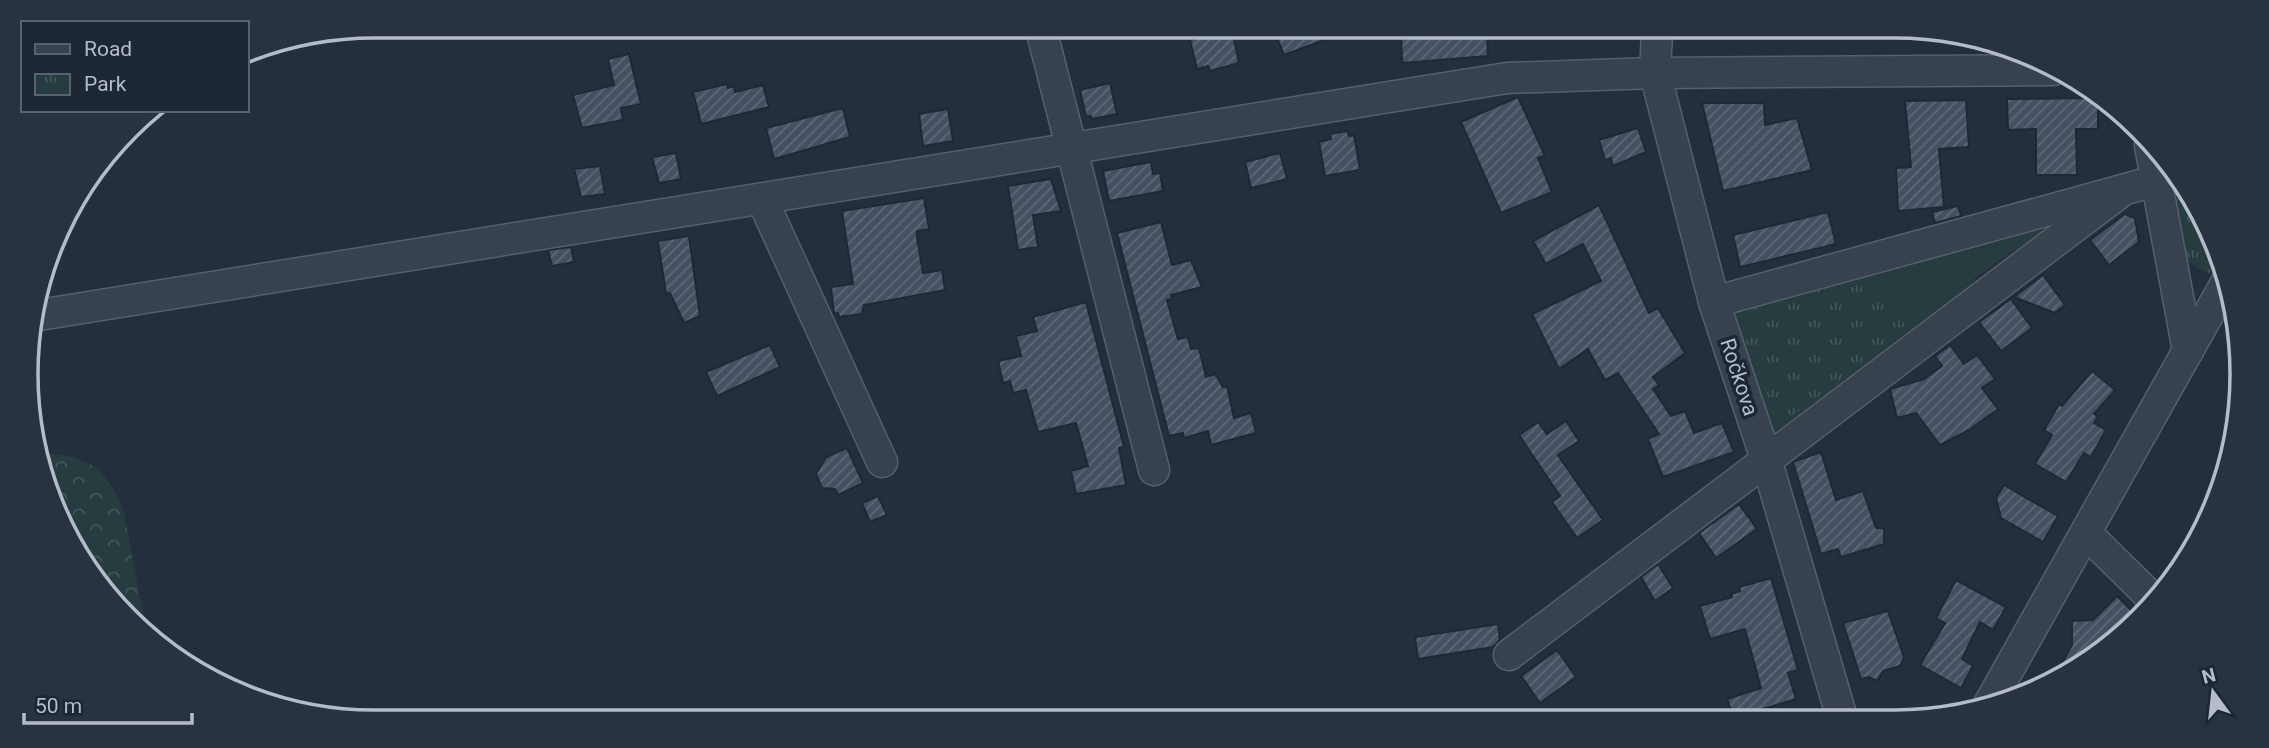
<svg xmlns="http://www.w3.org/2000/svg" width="2269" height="748" font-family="Roboto,sans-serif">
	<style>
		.green { fill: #263c3f }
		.forest { fill: url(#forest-crowns) }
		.park { fill: url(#park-tufts) }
		.building { fill: url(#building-hatch); stroke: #1f2835; stroke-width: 2 }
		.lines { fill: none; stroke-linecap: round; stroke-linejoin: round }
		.minor-casing { stroke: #565f6c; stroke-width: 33 }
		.minor { stroke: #38414e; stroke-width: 30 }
		.labels { text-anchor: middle; stroke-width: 7; stroke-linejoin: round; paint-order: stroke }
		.street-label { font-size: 21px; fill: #b4bcc9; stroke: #1d2633 }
		.rim { fill: none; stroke: #b4bcc9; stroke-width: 3.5 }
	</style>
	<defs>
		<pattern id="forest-crowns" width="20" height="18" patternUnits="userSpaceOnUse" patternTransform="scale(1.75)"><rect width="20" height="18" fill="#263c3f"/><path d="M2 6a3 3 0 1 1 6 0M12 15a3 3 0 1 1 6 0" fill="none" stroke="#435659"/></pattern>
		<pattern id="park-tufts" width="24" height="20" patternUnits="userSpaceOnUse" patternTransform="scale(1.75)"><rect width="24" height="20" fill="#263c3f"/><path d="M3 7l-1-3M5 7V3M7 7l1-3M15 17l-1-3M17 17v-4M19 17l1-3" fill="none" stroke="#435659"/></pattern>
		<pattern id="building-hatch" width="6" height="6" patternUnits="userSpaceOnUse" patternTransform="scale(1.75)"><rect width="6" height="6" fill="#455162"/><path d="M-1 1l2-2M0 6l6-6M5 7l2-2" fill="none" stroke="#5d6877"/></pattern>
	</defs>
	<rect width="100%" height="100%" fill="#242f3e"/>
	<path class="green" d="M2069 212 2027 252 2014 250 1974 279V292L1776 435 1771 433 1728 313 1914 254 1921 261 1992 241Z"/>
	<path class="forest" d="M37 453C85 455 103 463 123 508L146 628 85 568 38 464Z"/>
	<g class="park">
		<path d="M2171 168 2184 181 2217 259 2209 274 2189 263 2185 256Z"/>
		<path d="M1875 274 1912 327 1784 422 1772 418 1737 320 1741 312Z"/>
	</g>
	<g class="building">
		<path d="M1198 30H1226L1233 34 1239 63 1210 71 1208 66 1197 69 1190 40 1200 37Z"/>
		<path d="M1274 30H1345L1346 32 1284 55Z"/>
		<path d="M1401 31H1487L1488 56 1402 63Z"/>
		<path d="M629 54 641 104 621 108 623 120 582 128 573 95 614 85 608 59Z"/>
		<path d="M1110 83 1117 114 1092 119 1091 116 1086 117 1080 90Z"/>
		<path d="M727 84 728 88 734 86 735 92 763 85 769 107 701 124 693 92Z"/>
		<path d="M1518 97 1545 156 1538 158 1552 192 1501 213 1461 122Z"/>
		<path d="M2098 98V129H2076L2077 175H2036V129L2008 130 2007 99Z"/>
		<path d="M1966 100 1969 147 1939 149 1944 207 1898 211 1896 168 1911 167 1905 101Z"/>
		<path d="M1702 103H1764L1765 125 1797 118 1812 170 1723 191Z"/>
		<path d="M843 108 850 137 774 159 766 128Z"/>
		<path d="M948 109 953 141 923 146 919 114Z"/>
		<path d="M1638 128 1646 152 1613 166 1611 158 1605 160 1599 140Z"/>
		<path d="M1347 131 1349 136 1354 135 1360 170 1325 176 1319 142 1331 139 1330 134Z"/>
		<path d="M676 153 681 179 659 183 652 157Z"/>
		<path d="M1280 153 1287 179 1251 188 1245 162Z"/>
		<path d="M1151 162 1153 174 1160 173 1163 191 1109 201 1103 171Z"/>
		<path d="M600 166 605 194 581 197 574 169Z"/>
		<path d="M1051 179 1061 211 1033 215 1038 247 1018 250 1008 186Z"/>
		<path d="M924 198 929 229 917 231V237L923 273 942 270 945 290 864 305 862 314 839 317 838 313 834 314 831 287 853 284 842 211Z"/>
		<path d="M1599 205 1649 313 1658 308 1685 353 1653 377 1659 385 1653 389 1671 416 1685 411 1694 433 1722 423 1734 452 1663 477 1648 439 1659 434 1618 373 1605 380 1588 349 1559 369 1532 314 1601 281 1583 244 1546 264 1533 241Z"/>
		<path d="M1958 206 1961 216 1935 223 1932 212Z"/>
		<path d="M1828 212 1836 244 1740 267 1733 235Z"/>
		<path d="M2125 214 2135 218 2139 242 2109 265 2090 240Z"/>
		<path d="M1161 222 1172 265 1191 260 1202 287 1171 295 1172 299 1167 300 1178 339 1188 337 1191 349 1199 348 1206 377 1215 374 1223 387 1227 386 1234 418 1251 413 1256 433 1211 445 1208 431 1184 438 1183 433 1169 436 1117 233Z"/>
		<path d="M689 236 700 316 684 323 670 293 666 294 658 241Z"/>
		<path d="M571 247 574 262 552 266 548 250Z"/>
		<path d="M2043 275 2065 305 2055 313 2014 297Z"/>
		<path d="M2011 299 2032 328 2001 351 1979 322Z"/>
		<path d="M1086 302 1124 447 1119 448 1126 485 1076 494 1071 471 1088 466 1076 423 1038 432 1026 390 1013 393 1010 381 1003 383 998 361 1021 356 1016 336 1037 331 1033 317Z"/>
		<path d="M770 345 780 367 717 396 706 372Z"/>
		<path d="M1950 345 1964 364 1977 355 1995 379 1982 388 1998 409 1969 430 1940 445 1916 413 1897 418 1890 389 1924 379 1942 366 1935 356Z"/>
		<path d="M2092 371 2115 390 2094 414 2098 416 2094 423 2106 430 2091 457 2084 453 2066 482 2035 464 2052 435 2044 430 2059 404 2062 406Z"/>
		<path d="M1566 421 1579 441 1558 455 1603 520 1577 538 1552 502 1560 496 1519 435 1538 422 1547 434Z"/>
		<path d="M847 448 863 483 838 495 835 489 822 488 816 474 826 457Z"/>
		<path d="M1821 452 1836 500 1863 491 1876 528H1884V544L1841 557 1838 549 1821 554 1793 462Z"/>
		<path d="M2004 485 2058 516 2043 542 2001 518 1996 498Z"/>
		<path d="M878 496 887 515 870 522 862 503Z"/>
		<path d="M1739 504 1757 529 1716 558 1699 533Z"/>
		<path d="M1658 564 1673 588 1655 601 1641 577Z"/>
		<path d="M1771 578 1798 670 1788 673 1796 699 1734 718 1727 699 1761 688 1745 629 1710 639 1700 606 1732 597 1731 594 1740 591 1739 587Z"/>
		<path d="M1956 580 2006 607 1993 630 1980 622 1962 659 1973 666 1961 688 1920 665 1945 623 1936 618Z"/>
		<path d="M2117 596 2135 614 2124 626V632L2050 685 2072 645V621L2093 620Z"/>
		<path d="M1888 611 1904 657 1900 666 1883 671 1877 681 1869 677 1861 679 1843 623Z"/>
		<path d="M1498 624 1500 640 1493 647 1418 659 1415 637Z"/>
		<path d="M1557 650 1576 677 1540 703 1521 676Z"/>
	</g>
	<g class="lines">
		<g class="minor-casing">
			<g id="minor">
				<path d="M1041 29 1154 470"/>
				<path d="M1657 32 1655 73 1714 302 1766 459 1842 718"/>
				<path d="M2150 146 2188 351"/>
				<path d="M762 199 882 462"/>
				<path d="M1714 302 2155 181"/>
				<path d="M33 316 1507 78 1655 73 2053 70"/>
				<path d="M2087 534 2155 601"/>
				<path d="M1509 655 2122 191"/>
				<path d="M1989 704 2226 283"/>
			</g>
		</g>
		<use href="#minor" class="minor"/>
	</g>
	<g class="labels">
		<g class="street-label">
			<text transform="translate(1739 377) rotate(72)" y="7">Ročkova</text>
		</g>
	</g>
	<path d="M0 0H2269V748H0ZM374 38H1894A336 336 0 0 1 2230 374V374A336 336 0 0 1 1894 710H374A336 336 0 0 1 38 374V374A336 336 0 0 1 374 38Z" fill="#29323f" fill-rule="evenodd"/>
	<path class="rim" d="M374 38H1894A336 336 0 0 1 2230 374V374A336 336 0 0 1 1894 710H374A336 336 0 0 1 38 374V374A336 336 0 0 1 374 38Z"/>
	<rect x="21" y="21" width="228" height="91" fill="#1d2633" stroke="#59626f" stroke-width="2"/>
	<rect x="35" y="44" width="35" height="10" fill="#38414e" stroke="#59626f" stroke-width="2"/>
	<text x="84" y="56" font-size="21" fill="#b4bcc9">Road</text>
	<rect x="35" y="74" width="35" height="21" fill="url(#park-tufts)" stroke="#59626f" stroke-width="2"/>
	<text x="84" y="91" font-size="21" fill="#b4bcc9">Park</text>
	<g transform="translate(2213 692) rotate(345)" stroke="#1d2633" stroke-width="5" paint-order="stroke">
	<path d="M0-5L12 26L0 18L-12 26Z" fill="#b4bcc9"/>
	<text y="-10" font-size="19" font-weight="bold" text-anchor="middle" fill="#b4bcc9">N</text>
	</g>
	<path d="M24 713v10h168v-10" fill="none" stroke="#b4bcc9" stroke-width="3.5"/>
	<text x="35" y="713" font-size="21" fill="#b4bcc9" stroke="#1d2633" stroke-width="5" paint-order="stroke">50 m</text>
</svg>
